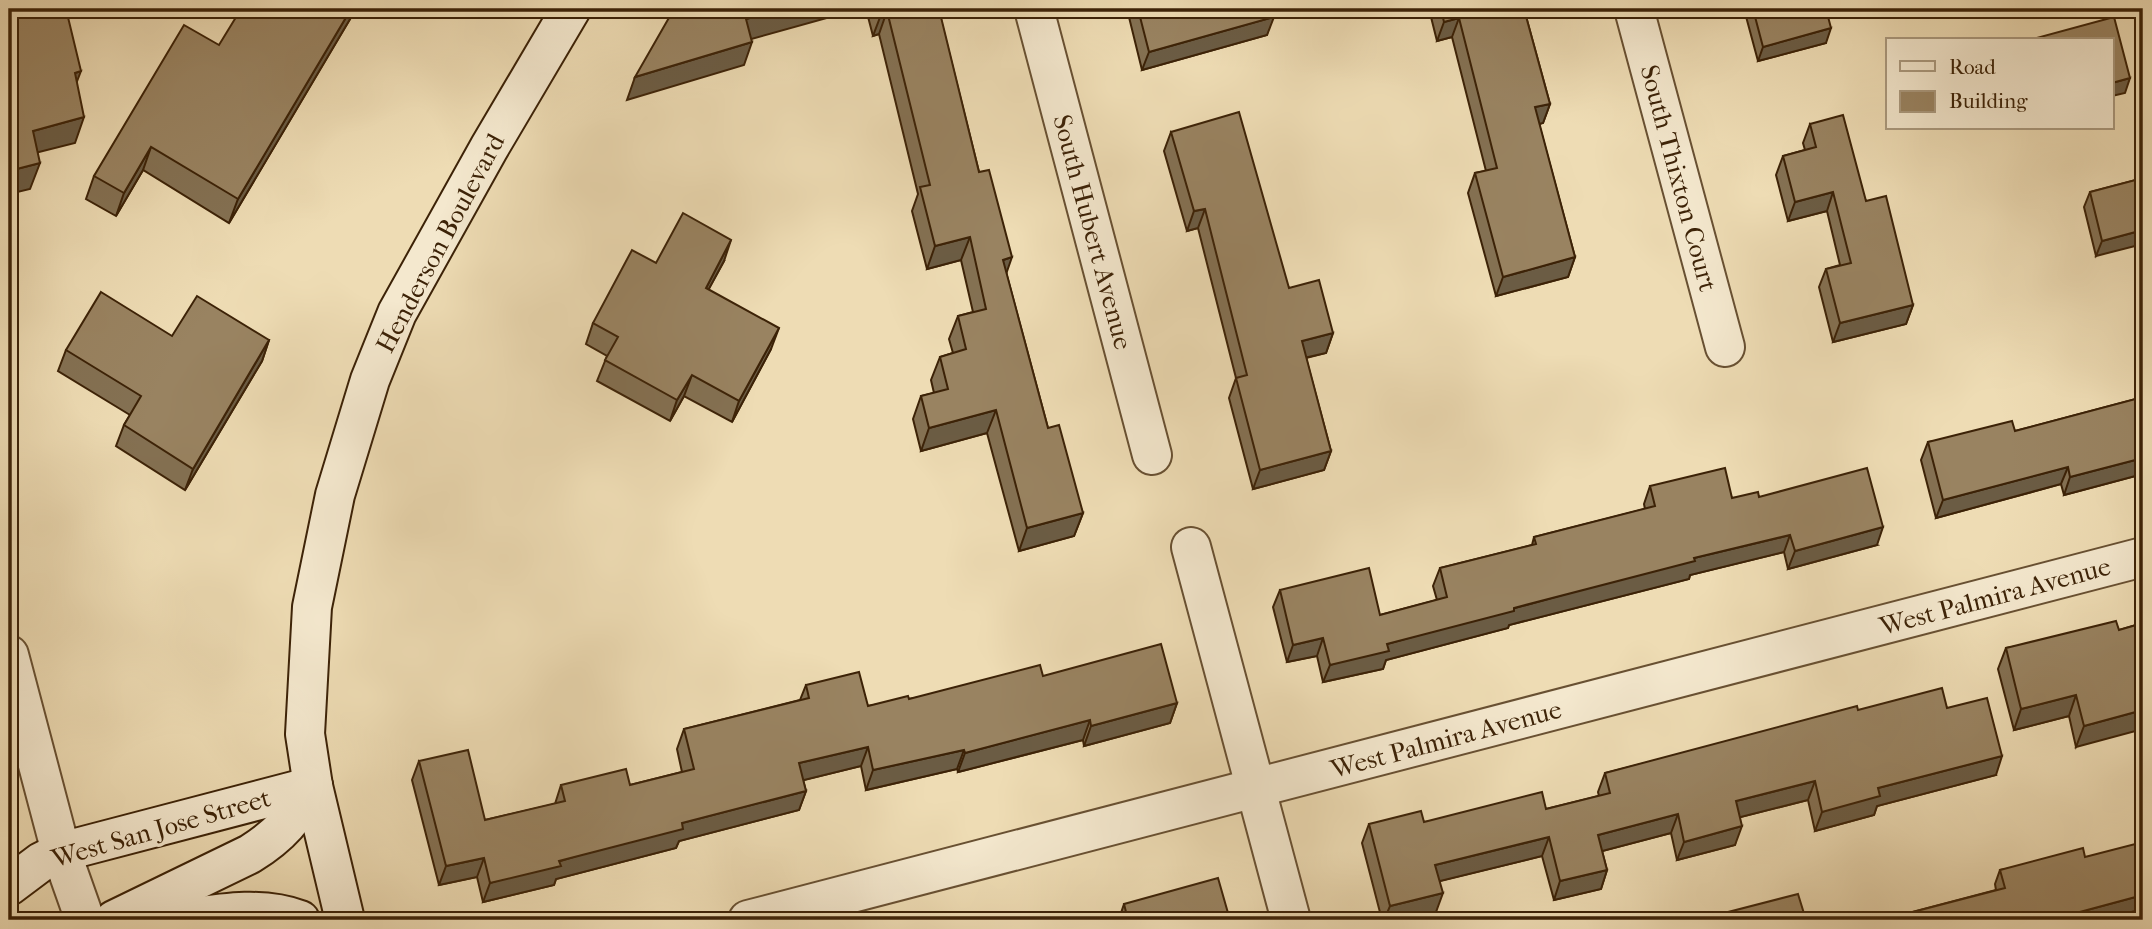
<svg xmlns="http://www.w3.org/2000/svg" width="2152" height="929" font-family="'IM FELL French Canon',serif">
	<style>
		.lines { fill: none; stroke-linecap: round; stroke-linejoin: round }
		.street-casing { stroke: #685032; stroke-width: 42 }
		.secondary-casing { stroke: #3c2207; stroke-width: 42 }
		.street { stroke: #f4e8ce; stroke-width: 38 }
		.secondary { stroke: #f4e8ce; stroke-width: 38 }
		.wall { fill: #847153; stroke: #3c2207; stroke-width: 2 }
		.shaded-wall { fill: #6b5c44; stroke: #3c2207; stroke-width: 2 }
		.building { fill: #998361; stroke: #3c2207; stroke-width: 2 }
		.labels { text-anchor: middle; stroke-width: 7; stroke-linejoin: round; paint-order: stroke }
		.street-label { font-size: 26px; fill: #3c2207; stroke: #f4e8ce }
	</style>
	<rect width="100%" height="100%" fill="#eedcb4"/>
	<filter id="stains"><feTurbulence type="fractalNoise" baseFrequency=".00286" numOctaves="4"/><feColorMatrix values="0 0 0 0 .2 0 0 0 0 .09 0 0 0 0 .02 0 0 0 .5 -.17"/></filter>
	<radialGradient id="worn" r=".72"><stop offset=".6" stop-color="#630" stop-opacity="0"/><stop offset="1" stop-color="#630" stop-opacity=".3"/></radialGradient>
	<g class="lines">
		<g class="street-casing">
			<g id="street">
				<path d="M1034 9 1152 455"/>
				<path d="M1634 9 1725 347"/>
				<path d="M1191 547 1291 920"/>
				<path d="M9 655 61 852 85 920"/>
				<path d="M748 920 2143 557"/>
			</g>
		</g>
		<g class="secondary-casing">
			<g id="secondary">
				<path d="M9 886 41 862 61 852 313 786"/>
				<path d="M114 920 250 854C282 834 294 818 313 786"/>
				<path d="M176 920C217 914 260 905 300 920"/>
				<path d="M345 920 313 786 305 734 312 607 335 495 370 380 397 313 489 148 571 9"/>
			</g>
		</g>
		<use href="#street" class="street"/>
		<use href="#secondary" class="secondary"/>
	</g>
	<g class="wall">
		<path d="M356 9 229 223 143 170 116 216 86 199 94 176 219 45Z"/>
		<path d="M866 9H967L940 16 979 172 1048 428 1083 513 1074 536 1019 551 987 433 921 451 913 419 921 396 934 393 931 380 940 357 953 353 949 339 958 316 973 312 961 260 927 269 912 211 918 194 879 34 873 36Z"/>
		<path d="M1127 9H1272L1267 35 1142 70Z"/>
		<path d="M1429 9H1524L1550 104 1543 123 1539 124 1575 257 1568 277 1496 296 1468 193 1475 173 1486 171 1452 37 1437 41Z"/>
		<path d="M1744 9H1826V43L1758 61Z"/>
		<path d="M1810 124 1866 201 1913 305 1906 324 1833 342 1819 287 1826 269 1840 265 1827 211 1788 221 1776 175 1783 156 1805 150 1803 143Z"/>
		<path d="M1171 132 1289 288 1333 333 1326 353 1306 358 1331 451 1324 470 1253 489 1229 398 1236 378 1198 228 1187 231 1164 151Z"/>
		<path d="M2143 178 2096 256 2084 207 2090 192Z"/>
		<path d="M724 261 708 290 771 349 732 422 684 396 670 421 597 381 607 356 586 344 593 323 656 263Z"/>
		<path d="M172 336 269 340 262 361 185 490 116 446 124 425 130 415 58 371 66 350Z"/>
		<path d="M2143 397V474L2064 495 2061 484 1936 518 1921 460 1928 442 2015 431Z"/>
		<path d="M1650 486 1732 498 1759 497 1877 545 1788 569 1784 552 1690 575 1689 579 1509 625 1508 628 1386 660 1383 669 1323 682 1317 656 1287 662 1273 607 1280 590 1380 615 1437 600 1433 586 1440 568 1532 545 1534 537 1645 509 1644 504Z"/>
		<path d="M2143 623 2076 747 2069 716 2014 730 1998 669 2006 648 2119 630Z"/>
		<path d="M1043 676 1177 703 1170 723 1084 746 1083 740 958 772 957 769 866 790 861 766 803 780 806 791 799 810 679 841 676 848 556 879 554 885 483 902 477 877 439 885 412 780 419 761 485 820 555 804 561 785H630L682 772 677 749 684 729 800 700 806 685 868 706Z"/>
		<path d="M1947 708 1996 775 1877 806 1874 815 1815 831 1808 800 1740 817 1735 845 1677 860 1671 833 1602 851 1607 870 1601 889 1554 900 1542 856 1439 881 1436 912 1401 920H1382L1362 843 1369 824 1424 822 1546 809 1599 796 1598 792 1605 773 1858 710Z"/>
		<path d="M2085 857 2143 909 2100 920H1882L1996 890 1995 884 2000 870Z"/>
		<path d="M1124 904 1230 920H1119V919Z"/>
	</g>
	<g class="shaded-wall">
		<path d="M351 9H356L229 223 238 199Z"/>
		<path d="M784 9H859L737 43 746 19Z"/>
		<path d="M931 9H967L927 20Z"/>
		<path d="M887 11 879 34 873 36 882 12Z"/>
		<path d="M1274 17 1267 35 1142 70 1149 52Z"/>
		<path d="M1459 18 1452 37 1437 41 1444 22Z"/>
		<path d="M1831 28 1826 43 1758 61 1763 47Z"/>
		<path d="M752 42 744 65 627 100 635 77Z"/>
		<path d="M81 71 71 97 75 73Z"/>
		<path d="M2130 78 2125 93 2112 96V83Z"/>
		<path d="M1550 104 1543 123 1528 127 1535 107Z"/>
		<path d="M84 117 75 143 23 156 33 131Z"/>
		<path d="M151 147 143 170 116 216 124 193Z"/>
		<path d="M40 163 30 189 9 194V171Z"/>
		<path d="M1833 192 1827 211 1788 221 1795 202Z"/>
		<path d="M1205 209 1198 228 1187 231 1194 211Z"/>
		<path d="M2143 230V244L2096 256 2102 241Z"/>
		<path d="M970 237 961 260 927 269 935 246Z"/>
		<path d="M731 240 724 261 698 309 706 288Z"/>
		<path d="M1012 257 1004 280 1003 260Z"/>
		<path d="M1575 257 1568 277 1496 296 1503 277Z"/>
		<path d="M1913 305 1906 324 1833 342 1840 323Z"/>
		<path d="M779 328 771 349 732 422 739 401Z"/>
		<path d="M1333 333 1326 353 1295 360 1302 341Z"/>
		<path d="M269 340 262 361 185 490 193 469Z"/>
		<path d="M692 375 684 396 670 421 677 400Z"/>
		<path d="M996 410 987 433 921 451 929 428Z"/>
		<path d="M1331 451 1324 470 1253 489 1260 470Z"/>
		<path d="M2143 458V474L2064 495 2070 477Z"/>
		<path d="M2068 467 2061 484 1936 518 1943 500Z"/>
		<path d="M1083 513 1074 536 1019 551 1027 528Z"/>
		<path d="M1883 527 1877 545 1788 569 1795 551Z"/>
		<path d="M1790 535 1784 552 1690 575 1689 579 1509 625 1508 628 1386 660 1383 669 1323 682 1330 665 1387 644 1694 558Z"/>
		<path d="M1323 638 1317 656 1287 662 1293 645Z"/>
		<path d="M2076 695 2069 716 2014 730 2021 709Z"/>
		<path d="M1177 703 1170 723 1084 746 1091 726Z"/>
		<path d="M2143 710V729L2076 747 2084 726Z"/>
		<path d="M1090 720 1083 740 958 772 965 753Z"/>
		<path d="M868 747 861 766 792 783 799 763Z"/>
		<path d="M964 750 957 769 866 790 873 770Z"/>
		<path d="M2002 756 1996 775 1877 806 1874 815 1815 831 1822 812 1878 788Z"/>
		<path d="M1815 781 1808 800 1729 820 1736 801Z"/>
		<path d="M806 791 799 810 679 841 676 848 556 879 554 885 483 902 490 883 682 823Z"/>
		<path d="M1678 814 1671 833 1591 854 1598 835Z"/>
		<path d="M1742 826 1735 845 1677 860 1684 842Z"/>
		<path d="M1549 837 1542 856 1428 884 1435 865Z"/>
		<path d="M484 858 477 877 439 885 446 866Z"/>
		<path d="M1607 870 1601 889 1554 900 1560 881Z"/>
		<path d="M1443 893 1436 912 1401 920H1384L1390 906Z"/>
		<path d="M2143 895V909L2100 920H2050Z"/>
	</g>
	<g class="building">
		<path d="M9 9H66L81 71 75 73 84 117 33 131 40 163 9 171Z"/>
		<path d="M241 9H351L238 199 151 147 124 193 94 176 184 25 219 45Z"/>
		<path d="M674 9H784L746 19 752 42 635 77Z"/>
		<path d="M881 9H939L979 172 989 170 1012 257 1003 260 1048 428 1059 425 1083 513 1027 528 996 410 929 428 921 396 948 389 940 357 966 349 958 316 986 309 970 237 935 246 920 187 930 185 887 11 882 12Z"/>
		<path d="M1138 9H1272L1274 17 1149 52Z"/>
		<path d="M1441 9H1524L1550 104 1535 107 1575 257 1503 277 1475 173 1497 168 1459 18 1444 22Z"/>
		<path d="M1753 9H1826L1831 28 1763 47Z"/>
		<path d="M2114 17 2130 78 2112 83V40H2029Z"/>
		<path d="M1239 112 1289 288 1319 280 1333 333 1302 341 1331 451 1260 470 1236 378 1247 375 1205 209 1194 211 1171 132Z"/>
		<path d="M1843 115 1866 201 1886 196 1913 305 1840 323 1826 269 1851 263 1833 192 1795 202 1783 156 1816 147 1810 124Z"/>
		<path d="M2143 178V230L2102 241 2090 192Z"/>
		<path d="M683 213 731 240 706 288 779 328 739 401 692 375 677 400 605 360 618 337 593 323 632 250 656 263Z"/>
		<path d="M101 292 172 336 197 296 269 340 193 469 124 425 141 396 66 350Z"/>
		<path d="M2143 397V458L2070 477 2068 467 1943 500 1928 442 2012 421 2015 431Z"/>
		<path d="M1725 468 1732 498 1758 492 1759 497 1867 468 1883 527 1795 551 1790 535 1694 558 1695 561 1514 608V611L1387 644 1389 651 1330 665 1323 638 1293 645 1280 590 1369 568 1380 615 1447 597 1440 568 1536 544 1534 537 1655 506 1650 486Z"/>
		<path d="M2116 621 2119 630 2143 623V710L2084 726 2076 695 2021 709 2006 648Z"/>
		<path d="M1161 644 1177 703 1091 726 1090 720 965 753 964 750 873 770 868 747 799 763 806 791 682 823 683 829 559 861 561 866 490 883 484 858 446 866 419 761 468 750 485 820 565 801 561 785 626 769 630 785 694 769 684 729 809 698 806 685 859 672 868 706 908 696 909 699 1040 665 1043 676Z"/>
		<path d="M1942 688 1947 708 1987 698 2002 756 1878 788 1880 796 1822 812 1815 781 1736 801 1742 826 1684 842 1678 814 1598 835 1607 870 1560 881 1549 837 1435 865 1443 893 1390 906 1369 824 1421 811 1424 822 1542 792 1546 809 1610 793 1605 773 1857 706 1858 710Z"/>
		<path d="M2143 842V895L2050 920H1882L2005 888 2000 870 2083 848 2085 857Z"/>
		<path d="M1218 878 1230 920H1128L1124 904Z"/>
		<path d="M1798 894 1806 920H1697Z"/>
		<path d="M1069 913 1071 920H1040Z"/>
	</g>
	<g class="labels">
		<g class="street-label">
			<text transform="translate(1679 178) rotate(75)" y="9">South Thixton Court</text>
			<text transform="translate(1093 232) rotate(75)" y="9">South Hubert Avenue</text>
			<text transform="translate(440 243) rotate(-62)" y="9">Henderson Boulevard</text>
			<text transform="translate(1995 596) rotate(-15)" y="9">West Palmira Avenue</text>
			<text transform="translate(1446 739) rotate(-15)" y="9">West Palmira Avenue</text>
			<text transform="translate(161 828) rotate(-16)" y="9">West San Jose Street</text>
		</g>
	</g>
	<rect width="2152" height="929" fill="none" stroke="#eedcb4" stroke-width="35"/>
	<rect x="10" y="10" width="2131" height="908" fill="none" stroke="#3c2207" stroke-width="3.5"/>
	<rect x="18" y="18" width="2117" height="894" fill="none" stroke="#3c2207" stroke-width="2"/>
	<rect x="1886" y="38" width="228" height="91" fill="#f4e8ce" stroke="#aa997e" stroke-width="2"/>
	<rect x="1900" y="61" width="35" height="10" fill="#f4e8ce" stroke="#aa997e" stroke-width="2"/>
	<text x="1949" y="74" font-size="21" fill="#3c2207">Road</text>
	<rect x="1900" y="91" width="35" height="21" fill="#998361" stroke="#aa997e" stroke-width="2"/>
	<text x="1949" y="108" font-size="21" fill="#3c2207">Building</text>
	<rect width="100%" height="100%" filter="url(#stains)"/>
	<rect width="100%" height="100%" fill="url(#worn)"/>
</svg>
